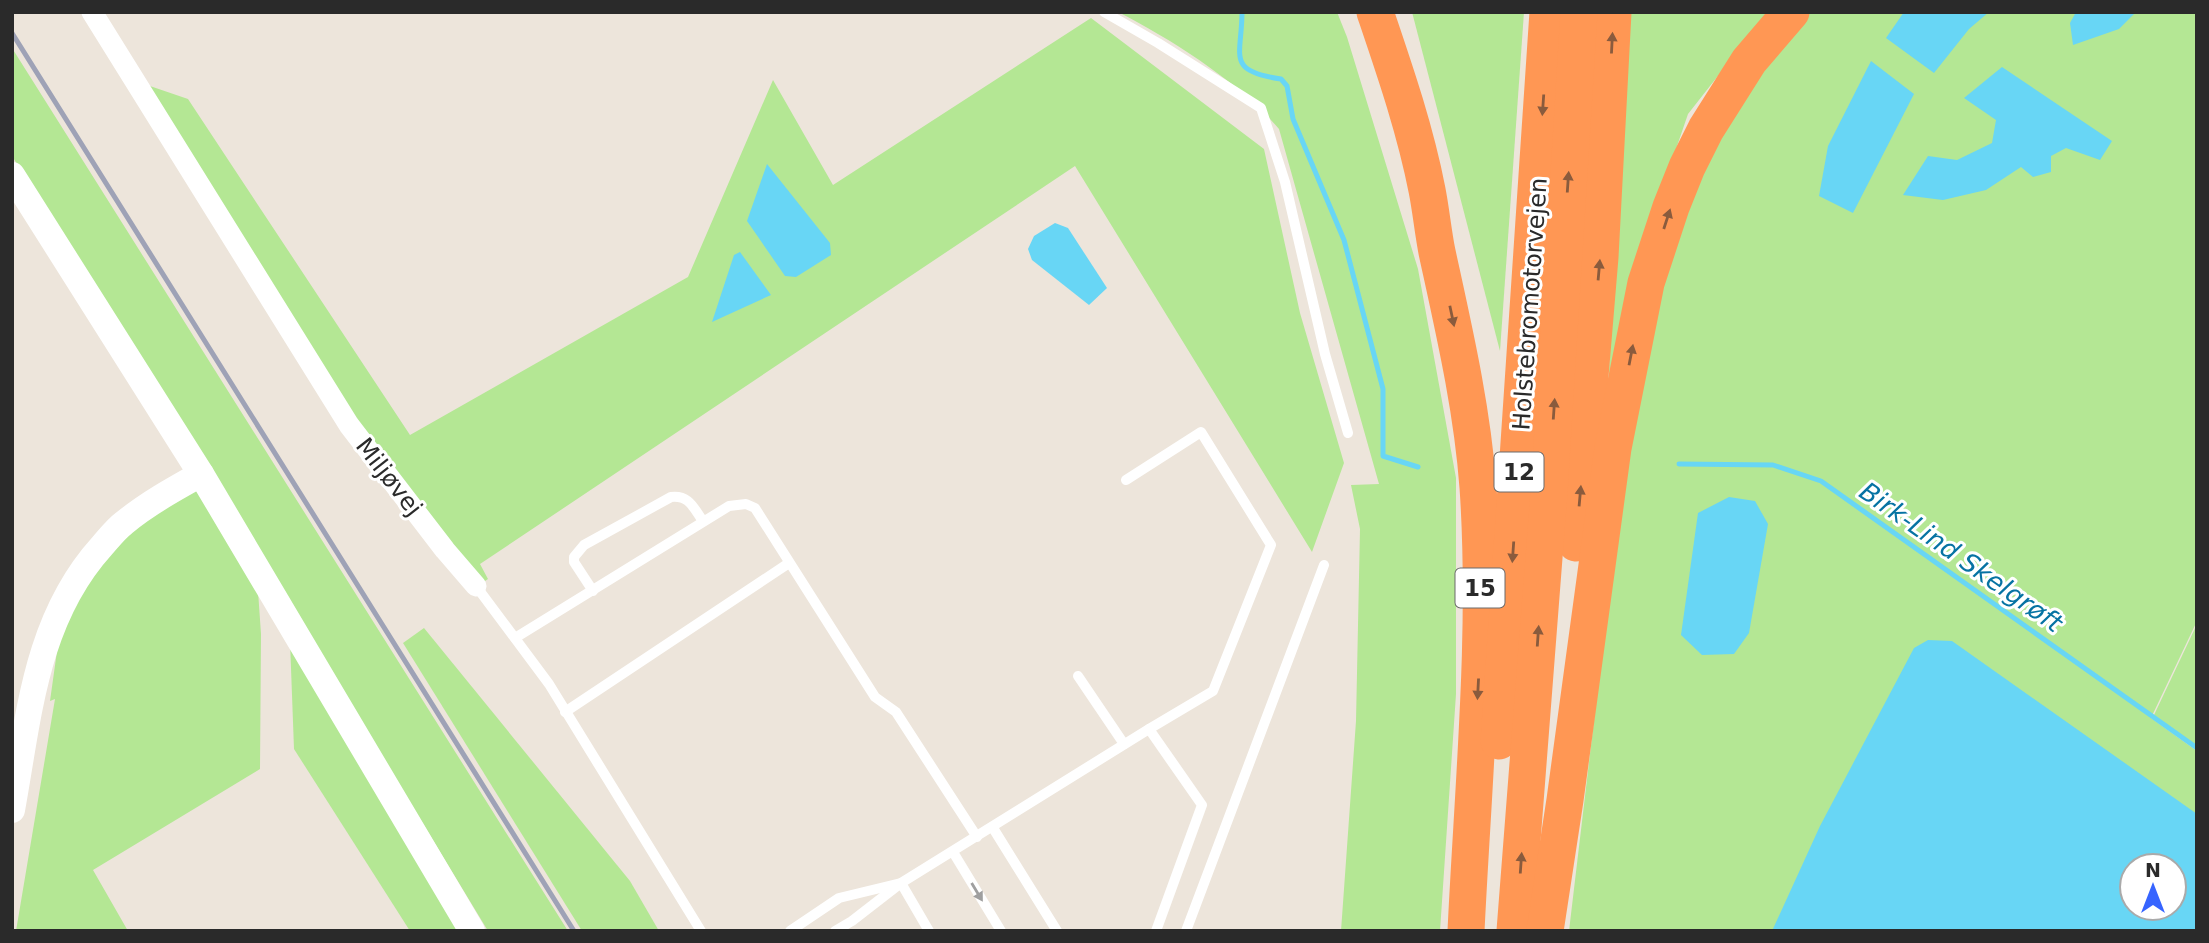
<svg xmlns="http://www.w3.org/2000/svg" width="2209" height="943" font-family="'DejaVu Sans',sans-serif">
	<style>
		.green { fill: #b4e794; fill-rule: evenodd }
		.water { fill: #68d6f5; fill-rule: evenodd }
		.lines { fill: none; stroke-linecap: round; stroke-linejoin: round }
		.stream { stroke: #68d6f5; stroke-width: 5 }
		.service { stroke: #fff; stroke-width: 10 }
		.minor { stroke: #fff; stroke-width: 21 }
		.tertiary { stroke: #fff; stroke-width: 26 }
		.motorway { stroke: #ff9754; stroke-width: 37 }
		.rail { stroke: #9ea2b6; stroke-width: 5 }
		.oneway { fill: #8a5b3d }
		.oneway2 { fill: #9f9f9f }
		.labels { text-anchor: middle; stroke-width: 6; stroke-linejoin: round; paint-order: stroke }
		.shield { fill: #fff; stroke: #6a6a6a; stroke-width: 2 }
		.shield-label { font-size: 23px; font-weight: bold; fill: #2a2a2a }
		.street-label { font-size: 24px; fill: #2a2a2a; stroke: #fff }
		.water-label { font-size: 26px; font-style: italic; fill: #0673a3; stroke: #fff }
	</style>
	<rect width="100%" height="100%" fill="#ede5db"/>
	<g class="green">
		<path d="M1118 12H1337L1347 37 1418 269 1456 478V694L1440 931H1341L1356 721 1360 529 1351 485 1379 484 1279 129C1240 83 1173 40 1118 12Z"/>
		<path d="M1412 12H1524L1500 351Z"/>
		<path d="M1629 12H1768L1688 114 1639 257 1607 404Z"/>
		<path d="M1803 12H2197V621L2151 718 2197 751V931H1569L1623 476 1659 279 1717 133ZM2132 866H2174V908H2132Z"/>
		<path d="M1091 18 1264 149 1300 313 1344 463 1312 552 1075 166 480 564 488 579 482 583 357 423 147 85 188 99 410 435 688 277 773 80 833 185Z"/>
		<path d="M12 48 568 931H488L208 469 12 156Z"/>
		<path d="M198 487 258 591 261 634 260 769 93 870 128 931H16L55 699 50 701 58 644 76 593 132 524Z"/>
		<path d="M2197 624V747L2154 715Z"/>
		<path d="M424 628 630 881 659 931H582L403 643Z"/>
		<path d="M290 641 461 931H410L294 749Z"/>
	</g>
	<g class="water">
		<path d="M1904 12H1989L1969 29 1934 73 1886 38Z"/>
		<path d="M2076 12H2136L2119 29 2073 45 2070 23Z"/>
		<path d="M1871 61 1914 94 1853 213 1819 196 1828 146Z"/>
		<path d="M2002 67 2112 141 2100 160 2066 148 2051 156V172L2033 177 2021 167 1986 190 1943 200 1903 195 1928 156 1957 160 1992 143 1996 120 1964 98Z"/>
		<path d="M767 164 830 243 831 255 796 277 785 276 747 221Z"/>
		<path d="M1055 223 1068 228 1107 288 1089 305 1032 260 1028 249 1034 236Z"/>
		<path d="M740 252 771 295 712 322 734 255Z"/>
		<path d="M1729 497 1755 501 1768 524 1749 633 1734 654 1702 655 1681 635 1698 513Z"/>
		<path d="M1928 640 1952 641 2197 814V931H1772L1820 826 1914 648ZM2132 866H2174V908H2132Z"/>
	</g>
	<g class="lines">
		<g class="stream">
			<path d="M1242 12C1242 56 1225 71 1281 79L1287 86 1293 119 1344 240 1383 389V456L1418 467"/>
			<path d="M1679 464 1773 465 1821 481 2197 748"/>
		</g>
		<g class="service">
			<path d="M1104 12 1158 43 1261 108 1285 182 1325 354 1348 433"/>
			<path d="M476 586 549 684 701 931"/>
			<path d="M593 591 574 562V557L584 545 671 497C689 495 693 507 703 521"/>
			<path d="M515 638 729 506 746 504 755 508 875 697 896 712 977 837"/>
			<path d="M1078 676 1124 744"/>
			<path d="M565 712 789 563"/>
			<path d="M1149 729 1202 805 1156 931"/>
			<path d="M993 828 1057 931"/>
			<path d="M953 852 1001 931"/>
			<path d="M790 931 839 898 901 883 1149 729 1213 691 1271 545 1201 432 1126 480"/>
			<path d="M835 931 852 921 901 883 929 931"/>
			<path d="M1186 931 1324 565"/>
		</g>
		<path class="minor" d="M92 12 349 425 445 550 476 586"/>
		<g class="tertiary">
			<path d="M12 175 201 474 472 931"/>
			<path d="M12 810C29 717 35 620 102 546 109 538 116 529 124 523 147 504 174 489 201 474"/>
		</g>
		<g class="motorway">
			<path d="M1375 12C1395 71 1415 129 1427 190 1431 210 1433 232 1437 252 1454 330 1472 407 1478 487 1488 632 1473 785 1466 931"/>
			<path d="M1576 543 1600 257 1613 12"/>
			<path d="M1499 741 1548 12"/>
			<path d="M1515 931 1549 493 1579 12"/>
			<path d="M1545 931 1565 800 1613 448 1646 283 1671 207 1687 167 1706 129 1749 61 1791 12"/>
		</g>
		<path class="rail" d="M12 33 574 931"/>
	</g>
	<defs><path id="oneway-solid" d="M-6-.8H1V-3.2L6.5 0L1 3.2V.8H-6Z" transform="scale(1.75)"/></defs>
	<g class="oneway">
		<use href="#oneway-solid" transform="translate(1612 43) rotate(-87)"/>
		<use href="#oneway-solid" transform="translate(1543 105) rotate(94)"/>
		<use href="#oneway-solid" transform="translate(1568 182) rotate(-86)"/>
		<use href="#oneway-solid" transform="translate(1667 219) rotate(-72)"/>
		<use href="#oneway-solid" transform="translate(1599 270) rotate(-85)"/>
		<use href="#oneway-solid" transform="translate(1452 316) rotate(78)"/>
		<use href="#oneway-solid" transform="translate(1631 355) rotate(-79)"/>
		<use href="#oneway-solid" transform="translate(1554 409) rotate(-86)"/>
		<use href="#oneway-solid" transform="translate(1580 496) rotate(-85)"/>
		<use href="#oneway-solid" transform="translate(1513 552) rotate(94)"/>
		<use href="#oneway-solid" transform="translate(1538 636) rotate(-86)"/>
		<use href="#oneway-solid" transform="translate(1478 689) rotate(93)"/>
		<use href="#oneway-solid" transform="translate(1521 863) rotate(-86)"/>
	</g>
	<use class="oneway2" href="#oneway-solid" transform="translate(977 892) rotate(59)"/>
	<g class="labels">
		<g class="shield">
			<rect x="1494.5" y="452.5" width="49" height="39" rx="5"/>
			<rect x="1455.5" y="568.5" width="49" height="39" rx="5"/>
		</g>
		<g class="shield-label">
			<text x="1519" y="480">12</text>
			<text x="1480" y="596">15</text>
		</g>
		<g class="street-label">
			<text transform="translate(1530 304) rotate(-86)" y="8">Holstebromotorvejen</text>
			<text transform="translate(389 477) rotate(52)" y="8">Miljøvej</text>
		</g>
		<g class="water-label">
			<text transform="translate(1961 557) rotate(35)" y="9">Birk-Lind Skelgrøft</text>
		</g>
	</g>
	<rect width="2209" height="943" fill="none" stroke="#2a2a2a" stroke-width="28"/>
	<g transform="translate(2153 887)"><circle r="33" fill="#ffffff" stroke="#aaaaaa" stroke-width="2"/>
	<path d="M0-5L12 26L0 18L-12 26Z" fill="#3664ff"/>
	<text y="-10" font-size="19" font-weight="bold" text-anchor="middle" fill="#2a2a2a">N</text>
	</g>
</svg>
